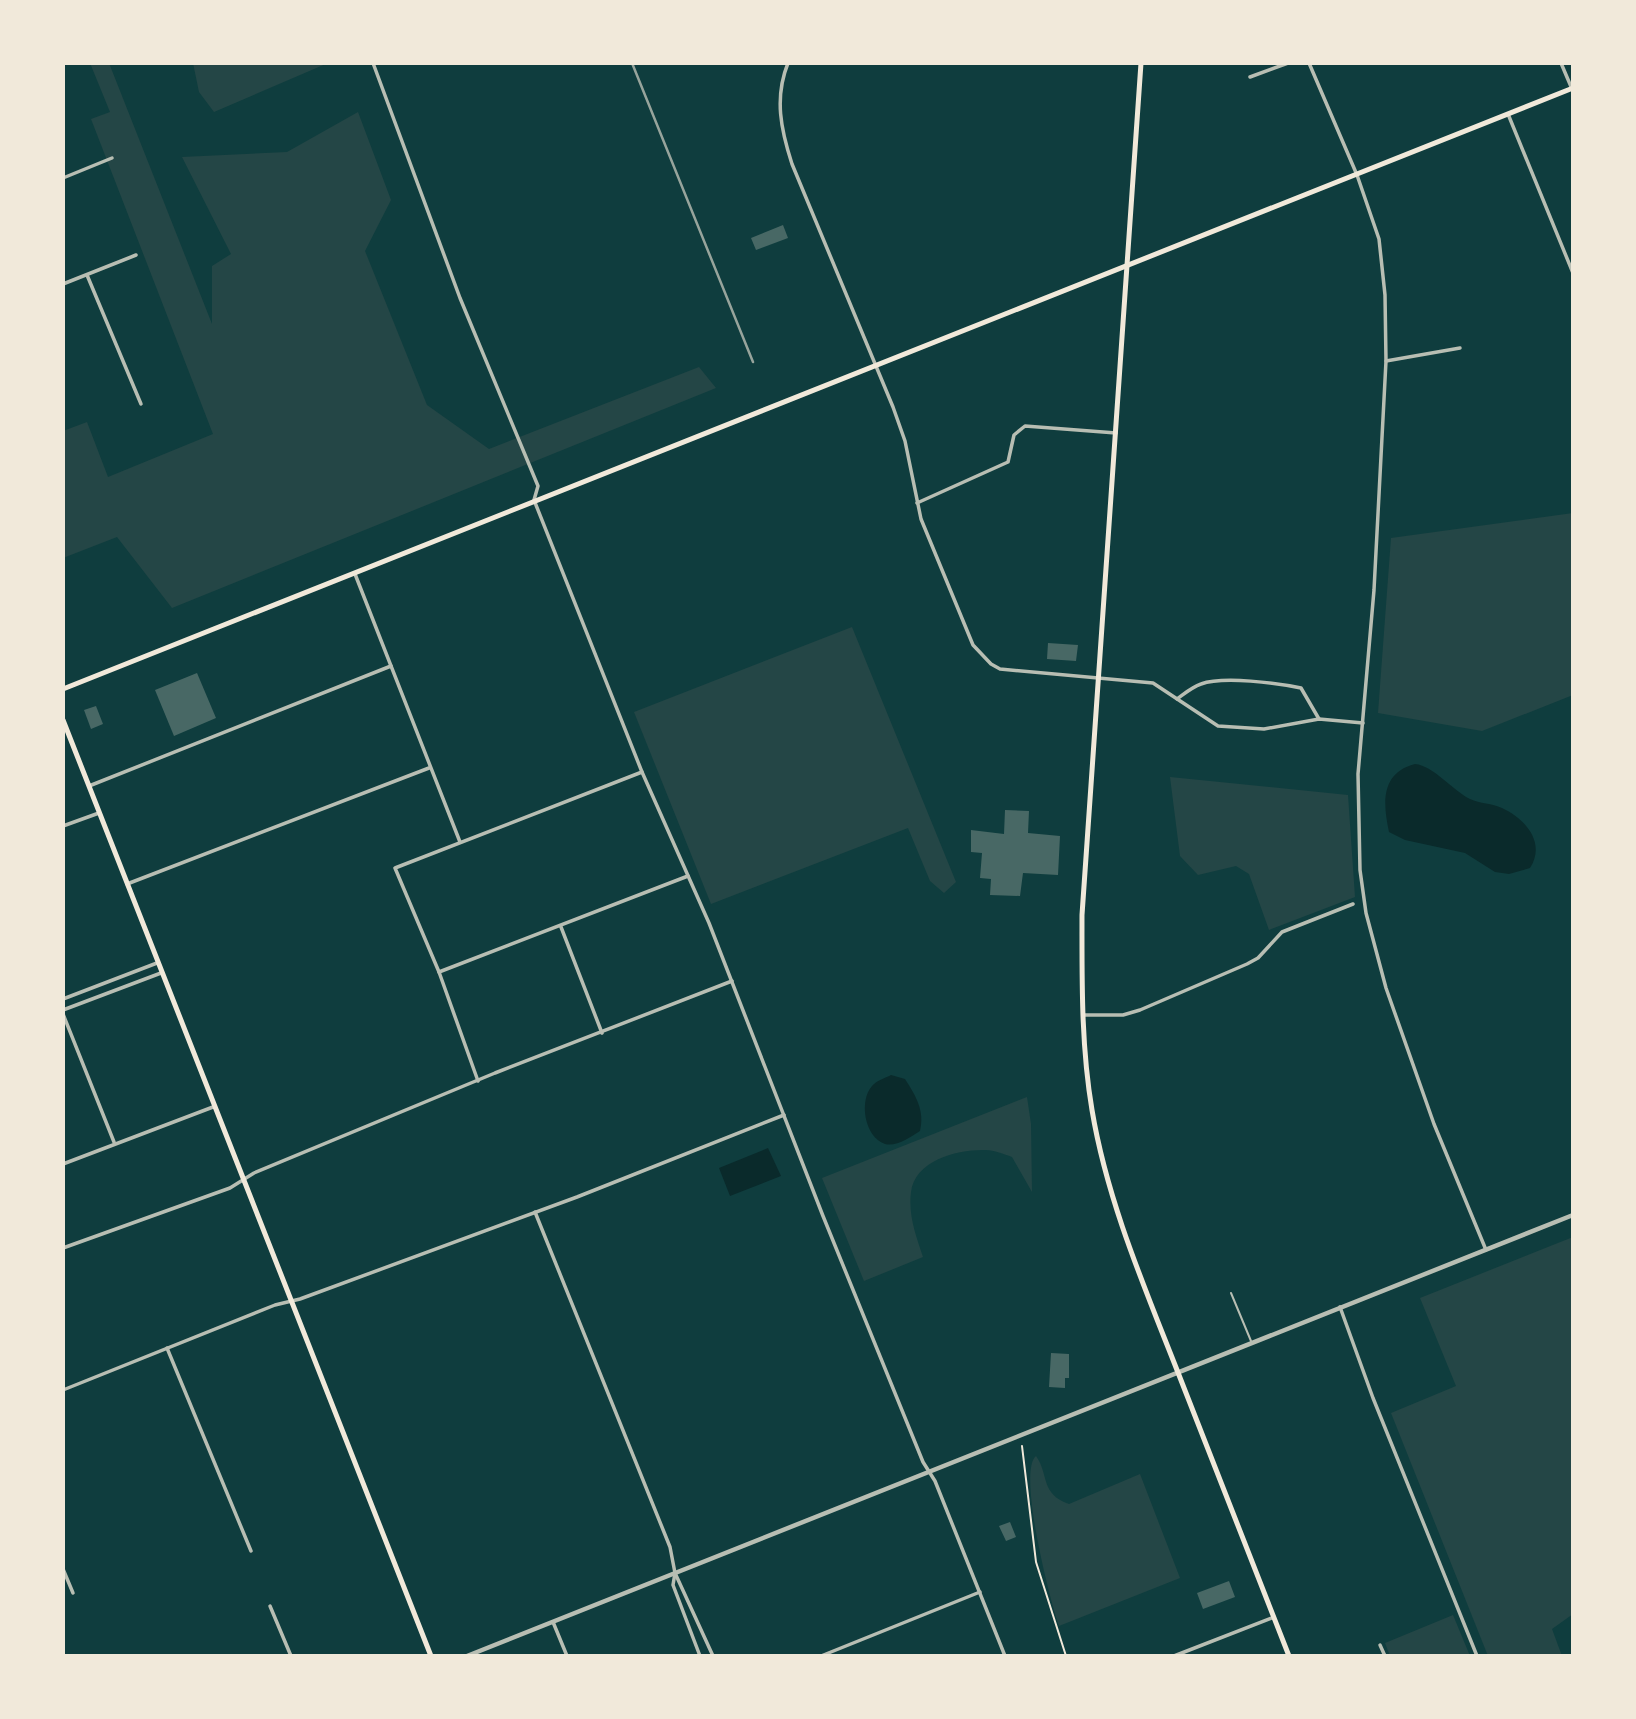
<svg xmlns="http://www.w3.org/2000/svg" width="1636" height="1719" font-family="'Roboto Condensed',sans-serif">
	<style>
		.green { fill: #244646 }
		.water { fill: #0a2a2b }
		.building { fill: #486865 }
		.lines { fill: none; stroke-linecap: round; stroke-linejoin: round }
		.path { stroke: #f1e9da; stroke-width: 2 }
		.service { stroke: #b8beb3; stroke-width: 2 }
		.minor { stroke: #b8beb3; stroke-width: 3.5 }
		.tertiary { stroke: #b8beb3; stroke-width: 4.5 }
		.secondary { stroke: #f1e9da; stroke-width: 5 }
		.rail { stroke: #97a49c; stroke-width: 2.5 }
	</style>
	<rect width="100%" height="100%" fill="#0f3d3e"/>
	<g class="green">
		<path d="M90 63H109L212 324V266L231 254 182 157 287 152 358 112 391 200 365 251 427 405 489 449 699 367 716 388 172 608 117 537 63 558V431L87 422 108 477 213 434 91 119 110 112Z"/>
		<path d="M193 63H328L214 112 199 92Z"/>
		<path d="M1573 513V695L1482 731 1378 713 1391 538Z"/>
		<path d="M852 627 956 882 944 893 930 881 908 828 711 904 634 712Z"/>
		<path d="M1170 777 1348 795 1355 897 1269 930 1249 874 1236 866 1198 875 1180 856Z"/>
		<path d="M1027 1097 1031 1124 1032 1192 1012 1157C1004 1154 994 1150 986 1150 958 1149 915 1160 911 1192 908 1215 916 1236 923 1257L864 1281 822 1178Z"/>
		<path d="M1573 1237V1614L1552 1629 1562 1656H1488L1391 1413 1456 1386 1420 1298Z"/>
		<path d="M1036 1456C1049 1474 1040 1494 1069 1504L1140 1474 1180 1578 1059 1626C1050 1601 1017 1471 1036 1456Z"/>
		<path d="M1453 1615 1470 1656H1390L1385 1643Z"/>
	</g>
	<g class="water">
		<path d="M1415 764C1434 766 1452 790 1470 799 1480 804 1492 803 1502 808 1526 819 1546 843 1530 868L1509 874 1495 872 1465 853 1405 840 1389 832C1383 804 1380 773 1415 764Z"/>
		<path d="M891 1075 905 1079C916 1096 925 1111 920 1131 911 1137 896 1147 885 1144 864 1137 859 1100 872 1086 876 1081 885 1078 891 1075Z"/>
		<path d="M768 1148 781 1176 730 1196 719 1168Z"/>
	</g>
	<g class="building">
		<path d="M783 225 788 238 756 250 751 238Z"/>
		<path d="M1048 643 1078 645 1076 661 1047 659Z"/>
		<path d="M197 673 216 718 174 736 155 690Z"/>
		<path d="M96 706 103 724 91 729 84 710Z"/>
		<path d="M1005 810 1029 811 1028 833 1060 836 1058 875 1023 873 1020 896 990 895 991 879 980 878 982 853 971 852V830L1004 834Z"/>
		<path d="M1051 1353 1069 1354V1378H1065V1388L1049 1387Z"/>
		<path d="M1010 1522 1016 1537 1006 1541 999 1526Z"/>
		<path d="M1229 1581 1235 1597 1203 1609 1197 1593Z"/>
	</g>
	<g class="lines">
		<path class="path" d="M1022 1446 1036 1562 1066 1656"/>
		<path class="service" d="M1231 1293 1251 1341"/>
		<g class="minor">
			<path d="M373 63 460 298 538 486 534 500 642 772 709 923 823 1216 923 1462 935 1481 1005 1656"/>
			<path d="M788 63C774 98 781 130 792 164L893 407 905 441 921 519 973 645 991 664 1000 669 1153 683 1218 726 1264 729 1319 719 1363 723"/>
			<path d="M1309 63 1357 175 1379 239 1385 295 1386 361 1374 590 1358 774 1360 870 1366 913 1386 988 1434 1124 1486 1250"/>
			<path d="M1561 63 1572 89"/>
			<path d="M1250 77 1288 63"/>
			<path d="M1508 114 1573 273"/>
			<path d="M63 178 112 158"/>
			<path d="M87 275 141 404"/>
			<path d="M63 284 136 255"/>
			<path d="M1386 361 1460 348"/>
			<path d="M917 503 1008 462 1014 435 1025 426 1116 433"/>
			<path d="M355 574 460 842"/>
			<path d="M1177 699C1184 694 1192 687 1201 684 1223 676 1278 683 1301 688L1319 719"/>
			<path d="M89 786 391 666"/>
			<path d="M63 826 99 813"/>
			<path d="M127 884 429 768"/>
			<path d="M561 927 602 1033"/>
			<path d="M439 972 688 876"/>
			<path d="M63 999 157 963"/>
			<path d="M63 1010 161 973"/>
			<path d="M63 1014 114 1142"/>
			<path d="M1084 1015H1123L1140 1010 1247 964 1258 958 1282 932 1353 904"/>
			<path d="M478 1081 439 972 395 868 642 772"/>
			<path d="M63 1164 213 1107"/>
			<path d="M535 1212 670 1547 675 1573 673 1585 700 1656"/>
			<path d="M63 1248 230 1188 254 1173 495 1073 732 981"/>
			<path d="M1340 1307 1373 1398 1477 1656"/>
			<path d="M167 1348 251 1551"/>
			<path d="M63 1390 275 1305 300 1299 577 1197 784 1115"/>
			<path d="M63 1569 73 1593"/>
			<path d="M675 1573 713 1656"/>
			<path d="M270 1606 291 1656"/>
			<path d="M553 1622 567 1656"/>
			<path d="M1380 1645 1385 1656"/>
			<path d="M821 1656 980 1592"/>
			<path d="M1174 1656 1274 1617"/>
		</g>
		<path class="tertiary" d="M467 1656 1573 1215"/>
		<g class="secondary">
			<path d="M1141 63 1082 915C1082 980 1081 1045 1092 1110 1107 1200 1144 1286 1177 1370 1215 1466 1252 1561 1289 1656"/>
			<path d="M63 689 1573 88"/>
			<path d="M63 720 431 1656"/>
		</g>
		<path class="rail" d="M632 63 753 362"/>
	</g>
	<rect width="1636" height="1719" fill="none" stroke="#f1e9da" stroke-width="130"/>
</svg>
